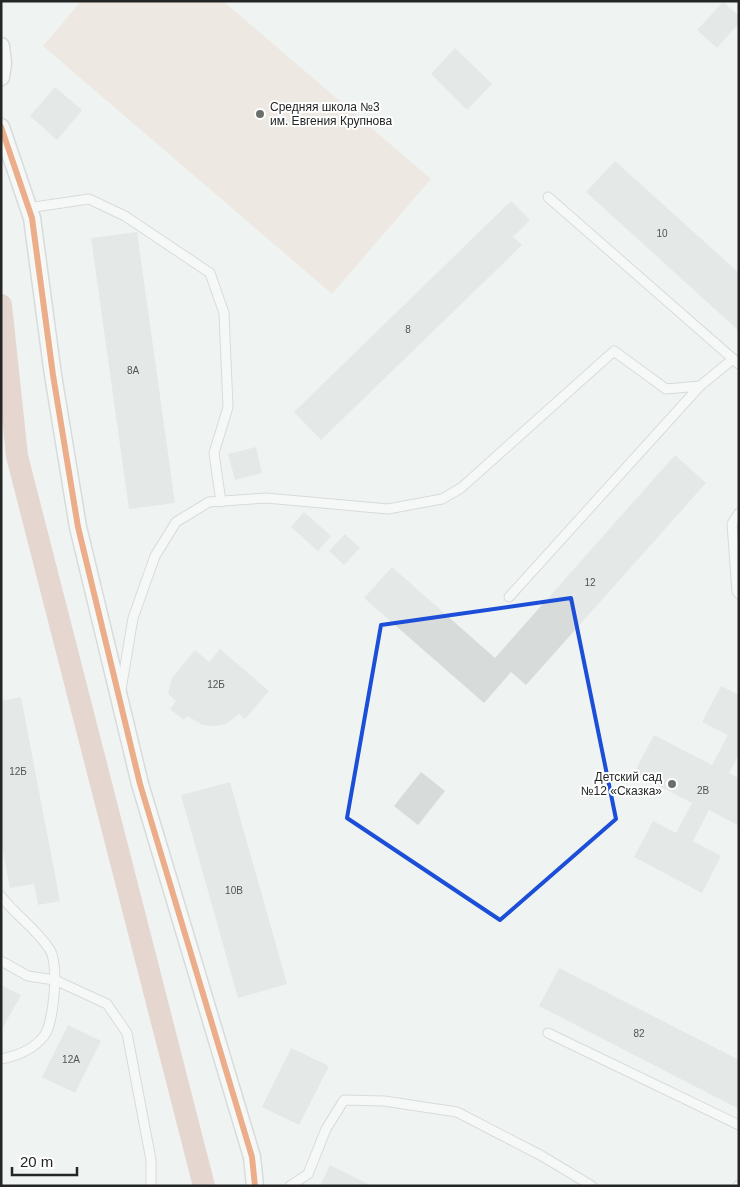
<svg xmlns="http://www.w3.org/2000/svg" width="740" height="1187" font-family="Arial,sans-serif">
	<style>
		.grass { fill: #eedacf }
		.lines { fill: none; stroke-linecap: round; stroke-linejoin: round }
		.canal { stroke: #d9b4a4; stroke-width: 22 }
		.building { fill: #d7dbda }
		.service-casing { stroke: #babebd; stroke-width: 11 }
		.minor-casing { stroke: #babebd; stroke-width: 19 }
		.service { stroke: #fdfdfd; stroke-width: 9 }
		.minor { stroke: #fdfdfd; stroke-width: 16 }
		.cycleway-casing { stroke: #fff; stroke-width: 9 }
		.cycleway { stroke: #e8590c; stroke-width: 6 }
		.marked { fill: none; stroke: #1d4ed8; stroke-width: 4; stroke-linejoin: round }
		.poi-dot { fill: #6a6e6d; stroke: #fff; stroke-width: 2 }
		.labels { text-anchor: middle; stroke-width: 4; stroke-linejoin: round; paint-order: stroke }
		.number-label { font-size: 10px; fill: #515453 }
		.poi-label { font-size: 12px; fill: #232625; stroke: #fff; text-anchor: start }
	</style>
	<rect width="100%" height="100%" fill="#eff4f2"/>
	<path class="grass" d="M81 1H223L431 179 332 294 43 46Z"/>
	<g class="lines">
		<path class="canal" d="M1 305 17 456 204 1186"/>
	</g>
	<g class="building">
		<path d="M723 2 739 16V23L717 48 697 30Z"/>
		<path d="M455 48 492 84 467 110 431 74Z"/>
		<path d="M55 87 82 110 57 140 30 116Z"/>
		<path d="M615 161 739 273V331L586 192Z"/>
		<path d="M511 201 530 220 513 237 522 245 321 440 294 412Z"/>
		<path d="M137 232 175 503 129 509 91 238Z"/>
		<path d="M256 447 262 473 235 480 228 454Z"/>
		<path d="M675 455 706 483 526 685 511 672 484 703 364 598 392 567 495 658Z"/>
		<path d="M304 512 331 536 318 551 291 527Z"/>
		<path d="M345 534 360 548 344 565 329 551Z"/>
		<path d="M220 649 269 691 245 719 239 714 226 724 215 726 203 725 187 716 184 720 170 709 176 701 168 694 172 678 195 650 209 662Z"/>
		<path d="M721 686 739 695V754L729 773 739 778V826L709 810 693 841 721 856 702 893 634 857 653 821 676 833 692 803 634 773 654 735 712 765 728 735 702 722Z"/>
		<path d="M21 697 60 901 38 905 34 884 10 888 1 841V701Z"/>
		<path d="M421 772 445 791 418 825 394 806Z"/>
		<path d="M230 782 287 984 238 998 181 795Z"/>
		<path d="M559 968 739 1060V1109L539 1006Z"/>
		<path d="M1 985 21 995 1 1031Z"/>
		<path d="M68 1025 101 1041 75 1093 42 1077Z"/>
		<path d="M291 1048 329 1066 299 1125 262 1107Z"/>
		<path d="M330 1165 372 1186H320Z"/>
	</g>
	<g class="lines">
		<g class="service-casing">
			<g id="service">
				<path d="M548 197 739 364"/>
				<path d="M28 208 89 199 125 216 210 273 224 313 228 407 214 453 221 502"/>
				<path d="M739 513 732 524 737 591 739 594"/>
				<path d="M509 597 700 386"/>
				<path d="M121 690 133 618 155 556 176 522 209 502 266 498 388 509 442 499 461 488 614 351 666 389 700 386 733 359"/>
				<path d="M1 896C16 916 37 929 50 950 59 964 54 1023 44 1036 33 1050 17 1056 1 1059"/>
				<path d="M1 961 28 976 55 980 107 1004 127 1033 151 1160V1186"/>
				<path d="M548 1033 739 1125"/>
				<path d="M290 1186 308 1174 326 1129 344 1100 384 1101 457 1112 542 1156 592 1186"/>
				<path d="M738 1186 739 1185"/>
			</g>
		</g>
		<g class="minor-casing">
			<g id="minor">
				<path d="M1 46 3 63 1 77"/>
				<path d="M1 127 32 218 53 375 78 527 140 784 252 1157 255 1186"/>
			</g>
		</g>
		<use href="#service" class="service"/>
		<use href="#minor" class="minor"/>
		<g class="cycleway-casing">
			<path id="cycleway" d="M1 127 32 218 53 375 78 527 140 784 252 1157 255 1186"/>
		</g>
		<use href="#cycleway" class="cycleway"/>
	</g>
	<path d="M0 0H740V1187H0ZM571 598 616 819 500 920 347 818 381 625Z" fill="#eff4f2" fill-opacity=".55" fill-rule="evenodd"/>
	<path class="marked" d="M571 598 616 819 500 920 347 818 381 625Z"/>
	<g class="poi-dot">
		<circle cx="260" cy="114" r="5"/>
		<circle cx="672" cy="784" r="5"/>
	</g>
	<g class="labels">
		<g class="number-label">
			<text x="662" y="237">10</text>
			<text x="408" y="333">8</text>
			<text x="133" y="374">8А</text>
			<text x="590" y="586">12</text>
			<text x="216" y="688">12Б</text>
			<text x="18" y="775">12Б</text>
			<text x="703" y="794">2В</text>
			<text x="234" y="894">10В</text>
			<text x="639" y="1037">82</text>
			<text x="71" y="1063">12А</text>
		</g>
		<g class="poi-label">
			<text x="270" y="111">Средняя школа №3<tspan x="270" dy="14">им. Евгения Крупнова</tspan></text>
			<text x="662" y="781" text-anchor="end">Детский сад<tspan x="662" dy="14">№12 «Сказка»</tspan></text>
		</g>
	</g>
	<rect width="740" height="1187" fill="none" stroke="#232625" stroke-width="5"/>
	<path d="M12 1167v8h65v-8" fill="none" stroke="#232625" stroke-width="2.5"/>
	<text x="20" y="1167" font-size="15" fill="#232625" stroke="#ffffff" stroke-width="4" paint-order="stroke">20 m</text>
</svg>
